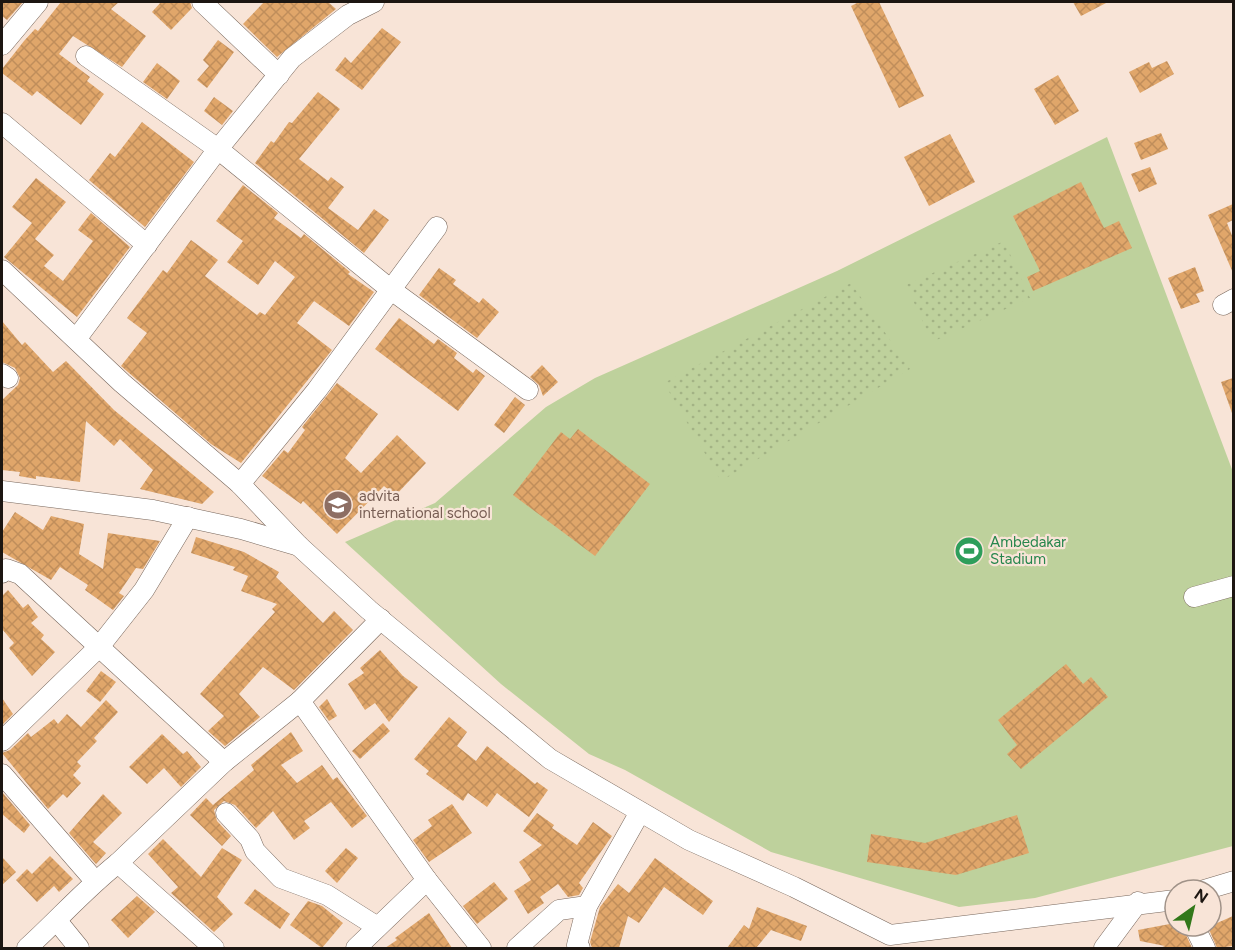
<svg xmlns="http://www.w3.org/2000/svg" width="1235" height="950" font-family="Figtree,sans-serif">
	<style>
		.grass { fill: #bed19c }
		.park { fill: url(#park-dots) }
		.building { fill: url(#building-cross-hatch) }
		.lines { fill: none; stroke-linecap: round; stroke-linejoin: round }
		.minor-casing { stroke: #78675c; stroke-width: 21 }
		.minor { stroke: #fff; stroke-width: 20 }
		.labels { text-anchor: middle; stroke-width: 4.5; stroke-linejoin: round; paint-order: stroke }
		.education-label { font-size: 15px; fill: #785e54; stroke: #f8e4d7; text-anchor: start }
		.leisure-label { font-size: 15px; fill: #27864d; stroke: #f8e4d7; text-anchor: start }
	</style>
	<defs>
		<pattern id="park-dots" width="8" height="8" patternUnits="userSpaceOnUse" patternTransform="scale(1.5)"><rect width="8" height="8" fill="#bed19c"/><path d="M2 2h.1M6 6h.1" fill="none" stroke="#a3b385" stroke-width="1.8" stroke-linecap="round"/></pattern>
		<pattern id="building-cross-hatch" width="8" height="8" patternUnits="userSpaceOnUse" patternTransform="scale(1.5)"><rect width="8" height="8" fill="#e0a66a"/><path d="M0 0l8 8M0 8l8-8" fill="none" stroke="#c08e5b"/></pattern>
	</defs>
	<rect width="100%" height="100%" fill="#f8e4d7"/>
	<path class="grass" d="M1107 137 1233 472V846L1035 898 959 907 771 852 625 770 589 754 501 684 345 542 435 503 546 407 595 378 837 271Z"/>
	<g class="park">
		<path d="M1004 241 1030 298 932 342 906 285Z"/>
		<path d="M851 283 910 369 721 481 664 383Z"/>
	</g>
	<g class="building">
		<path d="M2 2H23L7 20 2 16Z"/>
		<path d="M61 2H119L111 9 146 36 122 67 73 36 59 54 90 77 87 81 104 94 81 125 37 91 32 96 2 73V69L24 41 35 29 38 31Z"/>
		<path d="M161 2H190L192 8 171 30 152 12Z"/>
		<path d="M264 2H328L336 9 277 57 243 24Z"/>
		<path d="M859 2H879L924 96 899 108 851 6Z"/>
		<path d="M1073 2H1108L1081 16Z"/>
		<path d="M382 28 401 42 362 90 335 70 345 57 351 63Z"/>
		<path d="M218 40 234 52 207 88 197 80 209 66 203 60Z"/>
		<path d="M1167 61 1174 74 1140 93 1129 72 1149 62 1152 68Z"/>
		<path d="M157 63 180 81 167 99 143 82Z"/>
		<path d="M1058 75 1079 111 1055 125 1034 89Z"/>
		<path d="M318 92 340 109 299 159 328 181 331 177 344 187 328 208 358 230 374 209 389 220 364 253 255 163 271 141 274 143 289 122 292 123Z"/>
		<path d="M214 97 233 111 222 125 204 111Z"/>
		<path d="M142 122 194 162 145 227 89 180 110 153 115 157Z"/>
		<path d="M1161 133 1168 149 1141 160 1134 143Z"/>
		<path d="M950 134 975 182 929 206 904 157Z"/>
		<path d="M1150 167 1157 184 1139 192 1131 174Z"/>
		<path d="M36 178 66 202 35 239 54 255 44 266 63 281 93 241 78 230 91 213 130 247 77 317 4 257 32 223 12 207Z"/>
		<path d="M1081 182 1104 228 1119 221 1132 248 1033 291 1027 277 1040 271 1013 216Z"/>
		<path d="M243 185 278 213 274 218 301 238 304 234 350 272 348 274 374 292 349 326 314 301 297 323 332 350 241 463 211 444 121 366 147 333 127 318 163 270 167 273 191 240 218 260 205 276 257 315 260 312 265 315 295 277 275 261 258 285 227 262 243 241 216 221Z"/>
		<path d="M1233 204V220L1227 223 1233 238V273L1208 215Z"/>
		<path d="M1195 267 1204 291 1196 294 1200 302 1181 309 1168 278Z"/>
		<path d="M439 268 456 280 453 284 479 303 483 298 499 312 477 338 419 295Z"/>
		<path d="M399 318 434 344 438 339 457 353 454 358 473 373 476 369 485 376 458 411 375 349Z"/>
		<path d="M2 321 22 345 25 342 53 372 66 361 114 410 214 492 202 504 140 489 153 470 120 439 114 446 86 421 80 482 36 476V479L19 476 20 472 2 470V400L18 385 20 378 15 368 2 362Z"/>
		<path d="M542 365 558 382 543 396 539 385 530 377Z"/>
		<path d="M1233 378V413H1232L1221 382Z"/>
		<path d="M337 383 378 414 345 458 361 473 397 435 426 463 395 496 384 486 337 534 303 501 301 504 262 476 284 450 288 453 305 430 302 427Z"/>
		<path d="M515 397 525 405 504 433 494 425Z"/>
		<path d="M578 429 650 484 595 556 513 495 561 432 570 439Z"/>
		<path d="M15 512 43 530 51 516 84 524 79 554 103 569 108 533 160 541 143 569 136 568 119 593 124 596 113 610 85 590 88 585 60 567 51 580 2 552V532Z"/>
		<path d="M196 537 244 552 279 572 276 577 323 623 334 611 353 630 294 690 263 667 239 694 260 717 225 746 208 731 224 716 200 694 275 612 272 609 277 604 241 591 248 576 233 570 235 567 191 553Z"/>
		<path d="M8 590 23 608 28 604 38 617 31 623 44 635 41 639 55 652 32 676 9 648 14 643 2 629V596Z"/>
		<path d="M380 650 403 676 418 687 389 722 375 703 365 710 348 684 364 673 360 668Z"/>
		<path d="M1066 664 1083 684 1091 677 1108 697 1021 769 1007 754 1017 745 998 720Z"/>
		<path d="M101 671 116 682 100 702 86 691Z"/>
		<path d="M2 698 13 714 2 725Z"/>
		<path d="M327 699 337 716 329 721 319 707Z"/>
		<path d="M106 700 118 712 94 738 97 741 77 762 81 766 73 775 81 783 67 798 63 794 48 809 2 753 10 750 28 733 31 737 54 719 58 724 67 714 81 727Z"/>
		<path d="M449 717 467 732 457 746 476 761 487 746 535 784 537 782 548 790 529 817 497 793 487 807 468 793 463 801 426 774 429 771 414 759Z"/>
		<path d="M383 723 390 731 360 759 352 751Z"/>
		<path d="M291 732 303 751 281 765 297 783 322 765 333 780 337 777 367 816 352 828 331 802 304 821 310 828 294 840 273 811 256 828 235 805 224 801 214 810 217 821 231 836 222 846 190 815 206 798 213 805 254 770 251 765Z"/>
		<path d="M162 734 183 754 187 751 201 767 181 787 164 768 147 784 129 767Z"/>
		<path d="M2 792 30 825 24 833 2 814Z"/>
		<path d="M103 794 122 813 93 842 106 853 96 864 69 833Z"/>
		<path d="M452 804 472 833 429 862 413 840 432 826 428 820Z"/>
		<path d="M537 813 554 825 552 828 577 845 593 822 612 836 579 883 583 888 579 895 568 897 558 884 540 897 544 903 528 914 514 891 531 880 519 862 542 845 523 831Z"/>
		<path d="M1017 815 1029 853 956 875 867 862 871 834 925 843Z"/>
		<path d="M163 839 201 877 222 848 242 860 217 897 233 914 214 932 171 893 178 887 148 854Z"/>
		<path d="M346 848 358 858 337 883 325 871Z"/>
		<path d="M50 856 73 879 59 892 54 886 37 902 16 880 27 869 32 874Z"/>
		<path d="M2 857 16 872 2 885Z"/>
		<path d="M655 858 713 901 703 915 664 887 639 923 628 916 619 948H592L590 942 600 907 618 884 629 893Z"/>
		<path d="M494 882 508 899 477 924 463 906Z"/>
		<path d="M255 889 290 914 280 929 244 903Z"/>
		<path d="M137 896 155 912 128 938 111 920Z"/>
		<path d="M308 901 322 906 343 923 322 948 290 925Z"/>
		<path d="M757 907 807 926 801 941 771 930 756 948H727L744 925 749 929Z"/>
		<path d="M429 913 452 948H385L397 940 395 938Z"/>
		<path d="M1233 916V946L1217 948 1208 927Z"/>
		<path d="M1175 923V926H1182L1192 948H1160L1165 946 1140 941 1138 930Z"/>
	</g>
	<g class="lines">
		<g class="minor-casing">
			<g id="minor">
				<path d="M202 2 279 75"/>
				<path d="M2 45 38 2"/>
				<path d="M86 56 218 149 390 289 528 390"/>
				<path d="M2 123 147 245"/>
				<path d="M2 270 122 383 240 484 299 546 369 610 550 759 689 840 794 887 890 935 1175 900"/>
				<path d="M1223 305 1234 299"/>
				<path d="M77 338 218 149 292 58 348 15 374 2"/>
				<path d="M2 374 8 378"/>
				<path d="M240 484 317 390 437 227"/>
				<path d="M2 491 153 510 241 529 299 546"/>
				<path d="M2 573 6 569 20 574 224 762"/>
				<path d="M1194 597 1234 586"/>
				<path d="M381 619 300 701 427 880 481 948"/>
				<path d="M2 741 99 647 144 590 188 517"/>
				<path d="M2 774 95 881"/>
				<path d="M226 813 250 839 255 851 281 878 327 895 376 926"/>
				<path d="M118 863 224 762 300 701"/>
				<path d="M1204 890 1234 881"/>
				<path d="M57 921 79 948"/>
				<path d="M1194 926 1205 948"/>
				<path d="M27 948C58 920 85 889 118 863L214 948"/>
				<path d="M356 948 427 880"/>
				<path d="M517 948 559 910 587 906"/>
				<path d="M580 948 577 945 587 906 640 812"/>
				<path d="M1104 948 1138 902"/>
			</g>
		</g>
		<use href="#minor" class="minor"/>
	</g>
	<defs>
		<g id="school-disc" transform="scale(1.5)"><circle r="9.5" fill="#8d6e63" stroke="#f8e4d7"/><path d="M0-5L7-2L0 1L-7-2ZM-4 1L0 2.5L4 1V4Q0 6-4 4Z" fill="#fff"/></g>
		<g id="stadium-disc" transform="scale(1.5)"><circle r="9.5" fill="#2e9e5b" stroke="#f8e4d7"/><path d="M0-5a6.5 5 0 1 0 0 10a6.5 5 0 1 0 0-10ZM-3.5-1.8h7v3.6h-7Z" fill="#fff"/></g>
	</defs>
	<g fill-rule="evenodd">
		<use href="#school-disc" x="338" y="505"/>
		<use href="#stadium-disc" x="969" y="551"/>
	</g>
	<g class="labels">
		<g class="education-label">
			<text x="359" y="501">advita<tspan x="359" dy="17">international school</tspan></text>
		</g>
		<g class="leisure-label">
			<text x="990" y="547">Ambedakar<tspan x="990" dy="17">Stadium</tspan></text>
		</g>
	</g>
	<rect width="1235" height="950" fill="none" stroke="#1c1611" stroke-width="6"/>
	<g transform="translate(1193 908) rotate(34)"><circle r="28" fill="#f8e4d7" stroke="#a09288" stroke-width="1.5"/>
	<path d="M0-4.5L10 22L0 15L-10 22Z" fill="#32781a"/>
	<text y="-9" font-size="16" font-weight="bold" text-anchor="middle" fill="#1c1611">N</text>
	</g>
</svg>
